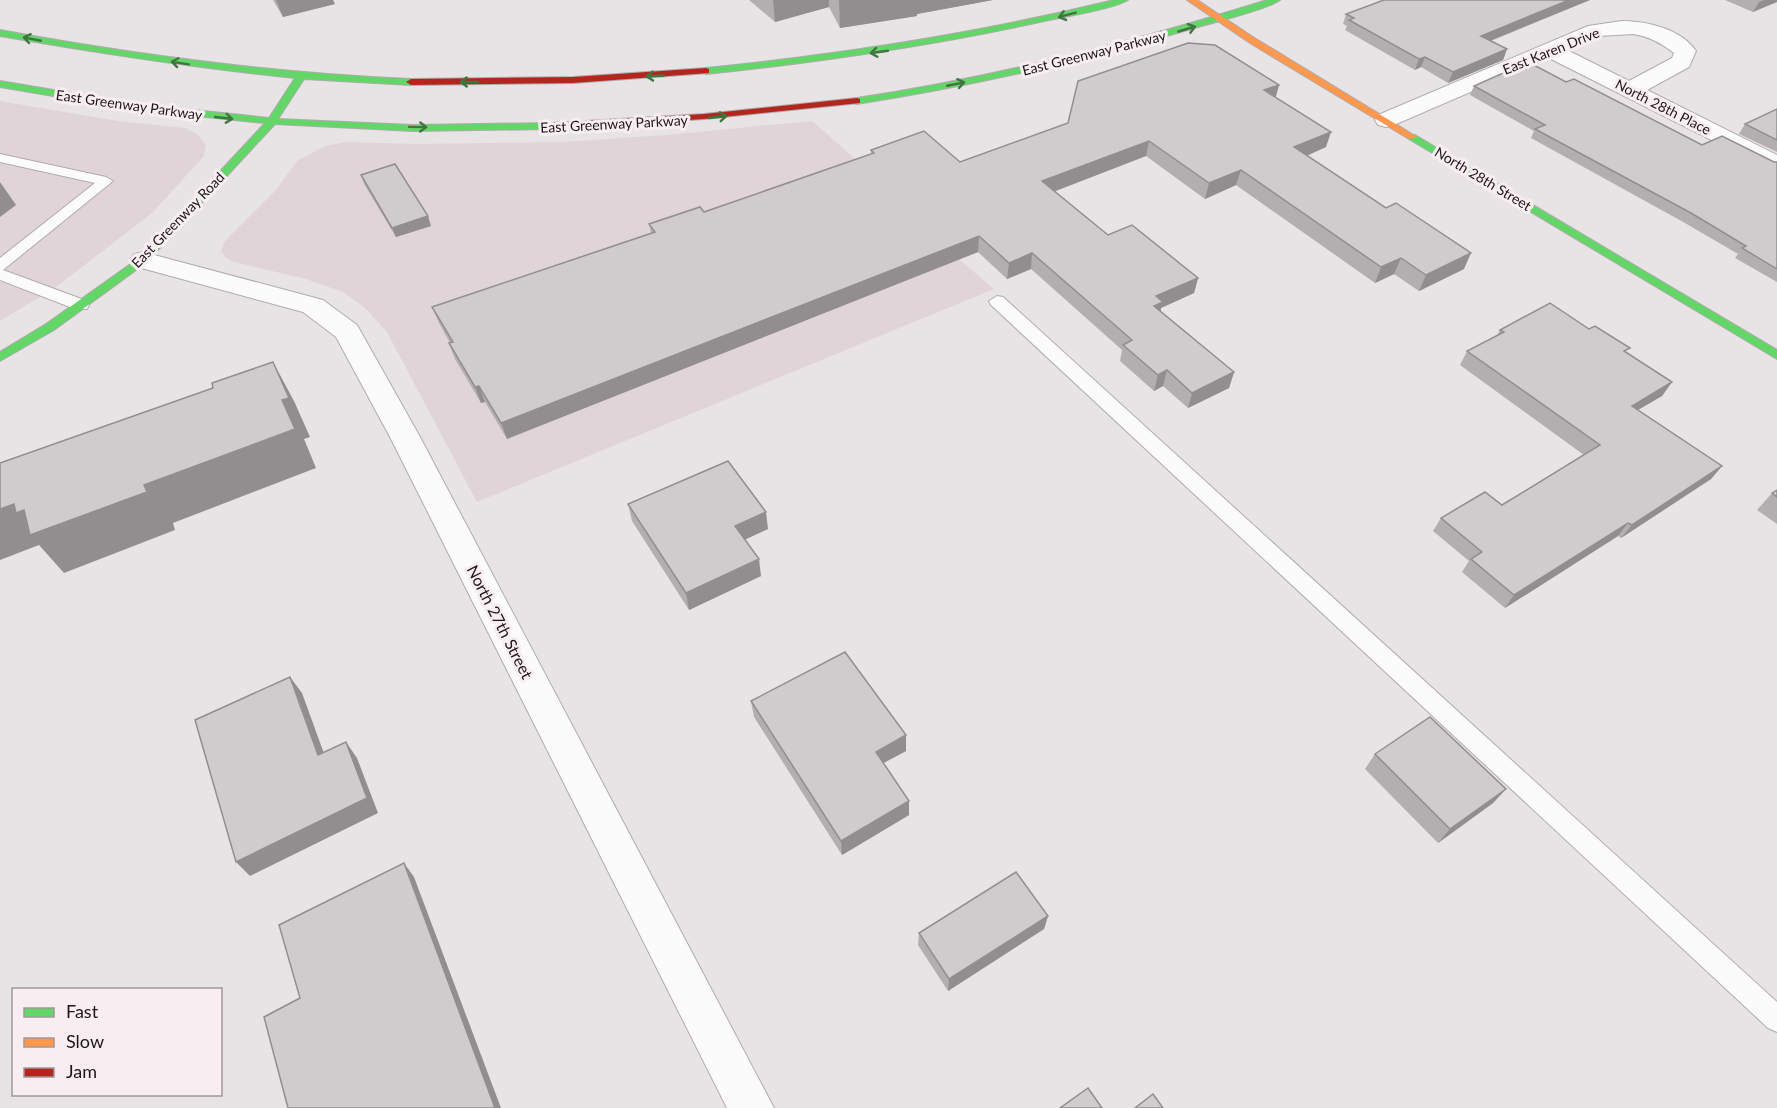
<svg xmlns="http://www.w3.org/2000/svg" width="1777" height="1108" font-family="Lato,sans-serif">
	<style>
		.built { fill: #e1d4d8 }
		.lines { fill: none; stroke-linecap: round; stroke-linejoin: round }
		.lane-casing { stroke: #b0abad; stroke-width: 2 }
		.street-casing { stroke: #b0abad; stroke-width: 2 }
		.fast-casing { stroke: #b0abad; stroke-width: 2 }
		.slow-casing { stroke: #b0abad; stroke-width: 2 }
		.jam-casing { stroke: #b0abad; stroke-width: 2 }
		.lane { fill: #fcfbfb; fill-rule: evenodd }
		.street { fill: #fcfbfb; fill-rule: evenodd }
		.fast { fill: #63d668; fill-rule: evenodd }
		.slow { fill: #ff974d; fill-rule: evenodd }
		.jam { fill: #b3261e; fill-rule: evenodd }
		.wall { fill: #b3afb0 }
		.shaded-wall { fill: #928e90 }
		.building { fill: #d0cbcd; stroke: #928e90; stroke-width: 1.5 }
		.oneway { stroke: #3f7640 }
		.labels { text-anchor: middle; stroke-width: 6; stroke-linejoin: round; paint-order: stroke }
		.far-street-label { font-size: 14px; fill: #1b1718; stroke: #f8eef1 }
		.street-label { font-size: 16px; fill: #1b1718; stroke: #f8eef1 }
	</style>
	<rect width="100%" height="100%" fill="#e8e3e5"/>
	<g class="built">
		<path d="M0 101 118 121 185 128 197 134 206 145 204 156 152 213 56 287 0 321Z"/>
		<path d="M812 121 901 199 933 237 994 289 477 502 387 332 365 308 343 292 306 279 234 262 226 258 221 251 225 241 276 190 297 161 325 146 346 142 415 144 565 142 677 134Z"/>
	</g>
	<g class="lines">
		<g class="lane-casing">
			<g id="lane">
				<path d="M0 154 106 177 113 181 3 270 87 301 89 305 87 309H75L0 280V258L95 183 0 162Z"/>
				<path d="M997 296 1003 297 1777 1002V1032L1768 1028 991 305 989 301Z"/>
			</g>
		</g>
		<g class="street-casing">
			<g id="street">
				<path d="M1622 21C1647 21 1681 29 1696 51L1689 67 1647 90 1777 155V171L1769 169 1549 58 1394 125 1386 127 1378 125 1375 120 1378 115 1588 26ZM1633 34C1648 36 1661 43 1674 53L1672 58 1629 81 1567 50 1599 36Z"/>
				<path d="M143 252 323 300 357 325 420 437 774 1108H727L390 437 336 337 303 312 134 266 130 260 134 254Z"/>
			</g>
		</g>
		<g class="fast-casing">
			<g id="fast">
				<path d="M1114 0H1128C1114 9 1068 16 1049 20 936 45 821 62 706 74L702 71 706 68C844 54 979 33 1114 0Z"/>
				<path d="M1267 0H1280C1266 10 1218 21 1198 27 1086 60 973 86 857 104L852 101 857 98C997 77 1133 42 1267 0Z"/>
				<path d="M0 30C136 55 272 73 411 79L416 82 411 85 304 79 278 119 413 125 552 123 557 126 552 129 413 131 275 124 147 262 54 330 0 361V352L46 324 139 258 265 123C176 115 88 103 0 87V81L137 104 269 118 295 78C196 68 98 53 0 36Z"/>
				<path d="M1409 135H1415L1777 350V359L1409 139Z"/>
			</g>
		</g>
		<g class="slow-casing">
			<path id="slow" d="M1187 0H1197L1256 39 1417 137 1409 139 1250 43Z"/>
		</g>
		<g class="jam-casing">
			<g id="jam">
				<path d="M706 68 709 69V73L573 83 411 85 406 82 411 79 573 77Z"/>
				<path d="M857 98 860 99V103L704 119 552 129 547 126 552 123 704 114Z"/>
			</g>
		</g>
		<use href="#lane" class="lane"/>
		<use href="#street" class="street"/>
		<use href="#fast" class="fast"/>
		<use href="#slow" class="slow"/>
		<use href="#jam" class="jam"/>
	</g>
	<g class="wall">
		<path d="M273 0H333L335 4 283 17Z"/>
		<path d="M749 0H993L917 14V16L840 28 829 7 775 22Z"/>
		<path d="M1384 0H1590L1491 41 1507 49 1503 60 1448 83 1421 67 1415 70 1345 30 1347 26 1343 24 1346 14Z"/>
		<path d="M1725 0H1777L1753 12Z"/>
		<path d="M1566 82 1702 145 1777 162V282L1735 258 1738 254 1685 223 1531 138 1534 131 1470 95 1474 86Z"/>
		<path d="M1279 85 1275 97 1326 147 1307 156 1464 269 1419 291 1394 274 1375 283 1236 185 1205 199 1146 156 1055 191 1108 235 1198 278 1194 293 1161 308V311L1234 372 1229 388 1188 408 1163 386 1154 391 1120 361 1122 350 1031 269 1007 279 978 252 507 439 485 402 481 403 455 359 449 343H450L439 323 432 307 651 233 649 224 704 212 871 154V150L960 162Z"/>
		<path d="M1777 109V152L1739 134 1745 124Z"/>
		<path d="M361 175 431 226 396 237 364 184Z"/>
		<path d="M1500 330 1627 353 1672 382 1662 396 1638 410 1722 466 1711 479 1621 538 1618 536 1505 608 1462 572 1469 561 1433 531 1441 518 1502 505 1584 455 1460 365 1467 351 1496 337Z"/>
		<path d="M1777 490V524L1757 510 1772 493Z"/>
		<path d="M628 504 768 529 745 539 761 576 689 610 632 521Z"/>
		<path d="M751 701 906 751 883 763 909 815 842 855 754 717Z"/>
		<path d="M1375 754 1506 789 1493 803 1438 843 1365 769Z"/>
		<path d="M1048 916 1044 929 948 991 918 945 919 933Z"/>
	</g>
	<g class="shaded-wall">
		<path d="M276 0H333L335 4 283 17Z"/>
		<path d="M773 0H829V7L775 22Z"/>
		<path d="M839 0H993L917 14V16L840 28Z"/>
		<path d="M1569 0H1590L1477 46 1481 36Z"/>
		<path d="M1764 0H1777V2L1753 12 1759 2Z"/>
		<path d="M1507 49 1503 60 1448 83 1453 72Z"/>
		<path d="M1425 57 1421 67 1415 70 1419 59Z"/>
		<path d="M1279 85 1275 100 1264 90Z"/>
		<path d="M1331 132 1326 147 1289 163 1294 147Z"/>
		<path d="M1149 141 1146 156 1040 197 1042 181Z"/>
		<path d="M1241 170 1236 185 1205 199 1209 183Z"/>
		<path d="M0 182 16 205 0 217Z"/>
		<path d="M428 216 431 226 396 237 392 228Z"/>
		<path d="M979 236 978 252 507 439 501 423Z"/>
		<path d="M1032 253 1031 269 1007 279 1009 263Z"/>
		<path d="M1471 253 1464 269 1419 291 1426 275Z"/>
		<path d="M1401 258 1394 274 1375 283 1381 267Z"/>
		<path d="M1198 278 1194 293 1161 308 1159 318 1151 322 1156 296Z"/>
		<path d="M273 362 294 401 310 437 304 439 316 468 173 523 175 530 64 573 39 545 0 560V509L14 504 144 485 282 400Z"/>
		<path d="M1167 370 1163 386 1154 391 1158 375Z"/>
		<path d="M1234 372 1229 388 1188 408 1192 393Z"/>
		<path d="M1672 382 1662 396 1622 419 1632 406Z"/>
		<path d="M479 386 485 402 481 403 475 387Z"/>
		<path d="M1722 466 1711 479 1621 538 1632 525Z"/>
		<path d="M766 512 768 529 738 543 735 526Z"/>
		<path d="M1628 523 1618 536 1505 608 1514 595Z"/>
		<path d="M759 559 761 576 689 610 686 593Z"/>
		<path d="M290 677 302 693 330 770 318 755Z"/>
		<path d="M906 735V751L876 767V752Z"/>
		<path d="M346 742 357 758 378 813 250 876 236 862Z"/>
		<path d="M1506 789 1493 803 1438 843 1450 829Z"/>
		<path d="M909 801V815L842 855 841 841Z"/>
		<path d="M404 863 414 877 501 1108H495Z"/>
		<path d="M1048 916 1044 929 948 991 949 979Z"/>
	</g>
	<g class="building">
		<path d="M1384 0H1569L1481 36 1507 49 1453 72 1425 57 1419 59 1349 20 1354 18 1346 14Z"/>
		<path d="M1188 43 1215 45 1279 85 1264 90 1331 132 1294 147 1386 208 1396 203 1471 253 1426 275 1401 258 1381 267 1241 170 1209 183 1149 141 1042 181 1108 235 1132 225 1198 278 1156 296 1163 302 1154 306 1234 372 1192 393 1167 370 1158 375 1123 345 1132 340 1032 253 1009 263 979 236 501 423 479 386 475 387 449 343 453 342 432 307 655 232 649 224 700 207 704 212 874 153 871 150 924 131 960 162 1068 123 1078 81Z"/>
		<path d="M1528 62 1566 82 1574 79 1702 145 1722 136 1774 162H1777V269L1742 248 1746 246 1691 213 1535 129 1545 125 1474 86Z"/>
		<path d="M1777 109V140L1745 124Z"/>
		<path d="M395 164 428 216 392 228 361 175Z"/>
		<path d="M1550 303 1589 329 1595 326 1630 348 1624 351 1672 382 1632 406 1722 466 1632 525 1628 523 1514 595 1471 559 1482 552 1441 518 1485 492 1502 505 1600 445 1467 351 1504 332 1500 330Z"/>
		<path d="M273 362 289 398 282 400 295 429 144 485 147 492 30 535 24 510 16 513 14 504 0 509V463L213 388 212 383Z"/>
		<path d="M728 461 766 512 735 526 759 559 686 593 628 504Z"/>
		<path d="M1777 490V497L1772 493Z"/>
		<path d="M845 652 906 735 876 752 909 801 841 841 751 701Z"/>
		<path d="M290 677 318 755 346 742 367 798 236 862 195 720Z"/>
		<path d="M1430 717 1506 789 1450 829 1375 754Z"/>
		<path d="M404 863 495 1108H288L264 1017 300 998 279 925Z"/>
		<path d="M1016 872 1048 916 949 979 919 933Z"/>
		<path d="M1088 1088 1102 1108H1060Z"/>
		<path d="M1153 1094 1163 1108H1135Z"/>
	</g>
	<defs><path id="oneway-shaft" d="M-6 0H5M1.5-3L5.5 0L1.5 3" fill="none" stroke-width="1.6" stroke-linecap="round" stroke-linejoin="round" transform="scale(1.5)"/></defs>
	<g class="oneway">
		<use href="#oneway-shaft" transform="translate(1067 15) rotate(165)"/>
		<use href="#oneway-shaft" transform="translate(1187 29) rotate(-16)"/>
		<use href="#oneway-shaft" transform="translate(32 39) rotate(-169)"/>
		<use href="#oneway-shaft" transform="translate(879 52) rotate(172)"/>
		<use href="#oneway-shaft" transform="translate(180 63) rotate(-171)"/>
		<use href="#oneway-shaft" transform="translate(655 76) rotate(177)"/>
		<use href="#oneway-shaft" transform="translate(469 82) rotate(-180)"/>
		<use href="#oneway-shaft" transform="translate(956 84) rotate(-11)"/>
		<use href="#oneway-shaft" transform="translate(718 117) rotate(-6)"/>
		<use href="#oneway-shaft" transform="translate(224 118) rotate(6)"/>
		<use href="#oneway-shaft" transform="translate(418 127) rotate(1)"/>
	</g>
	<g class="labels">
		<g class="far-street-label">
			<text transform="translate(1551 51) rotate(-22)" y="5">East Karen Drive</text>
			<text transform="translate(1094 53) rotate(-14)" y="5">East Greenway Parkway</text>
			<text transform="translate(129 105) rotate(8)" y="5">East Greenway Parkway</text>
			<text transform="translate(1663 107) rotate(27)" y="5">North 28th Place</text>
			<text transform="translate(614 124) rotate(-3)" y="5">East Greenway Parkway</text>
			<text transform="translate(1483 179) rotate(31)" y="5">North 28th Street</text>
			<text transform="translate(178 220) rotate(-46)" y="5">East Greenway Road</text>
		</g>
		<g class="street-label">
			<text transform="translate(500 622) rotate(63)" y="6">North 27th Street</text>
		</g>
	</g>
	<rect x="12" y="988" width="210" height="108" fill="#f8eef1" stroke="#a0989a" stroke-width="1.5"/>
	<rect x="24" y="1008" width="30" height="9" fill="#63d668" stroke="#a0989a" stroke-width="1.5"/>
	<text x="66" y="1018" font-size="18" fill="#1b1718">Fast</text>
	<rect x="24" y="1038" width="30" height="9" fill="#ff974d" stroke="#a0989a" stroke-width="1.5"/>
	<text x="66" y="1048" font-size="18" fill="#1b1718">Slow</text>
	<rect x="24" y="1068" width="30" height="9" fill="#b3261e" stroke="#a0989a" stroke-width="1.5"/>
	<text x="66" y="1078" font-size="18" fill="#1b1718">Jam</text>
</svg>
